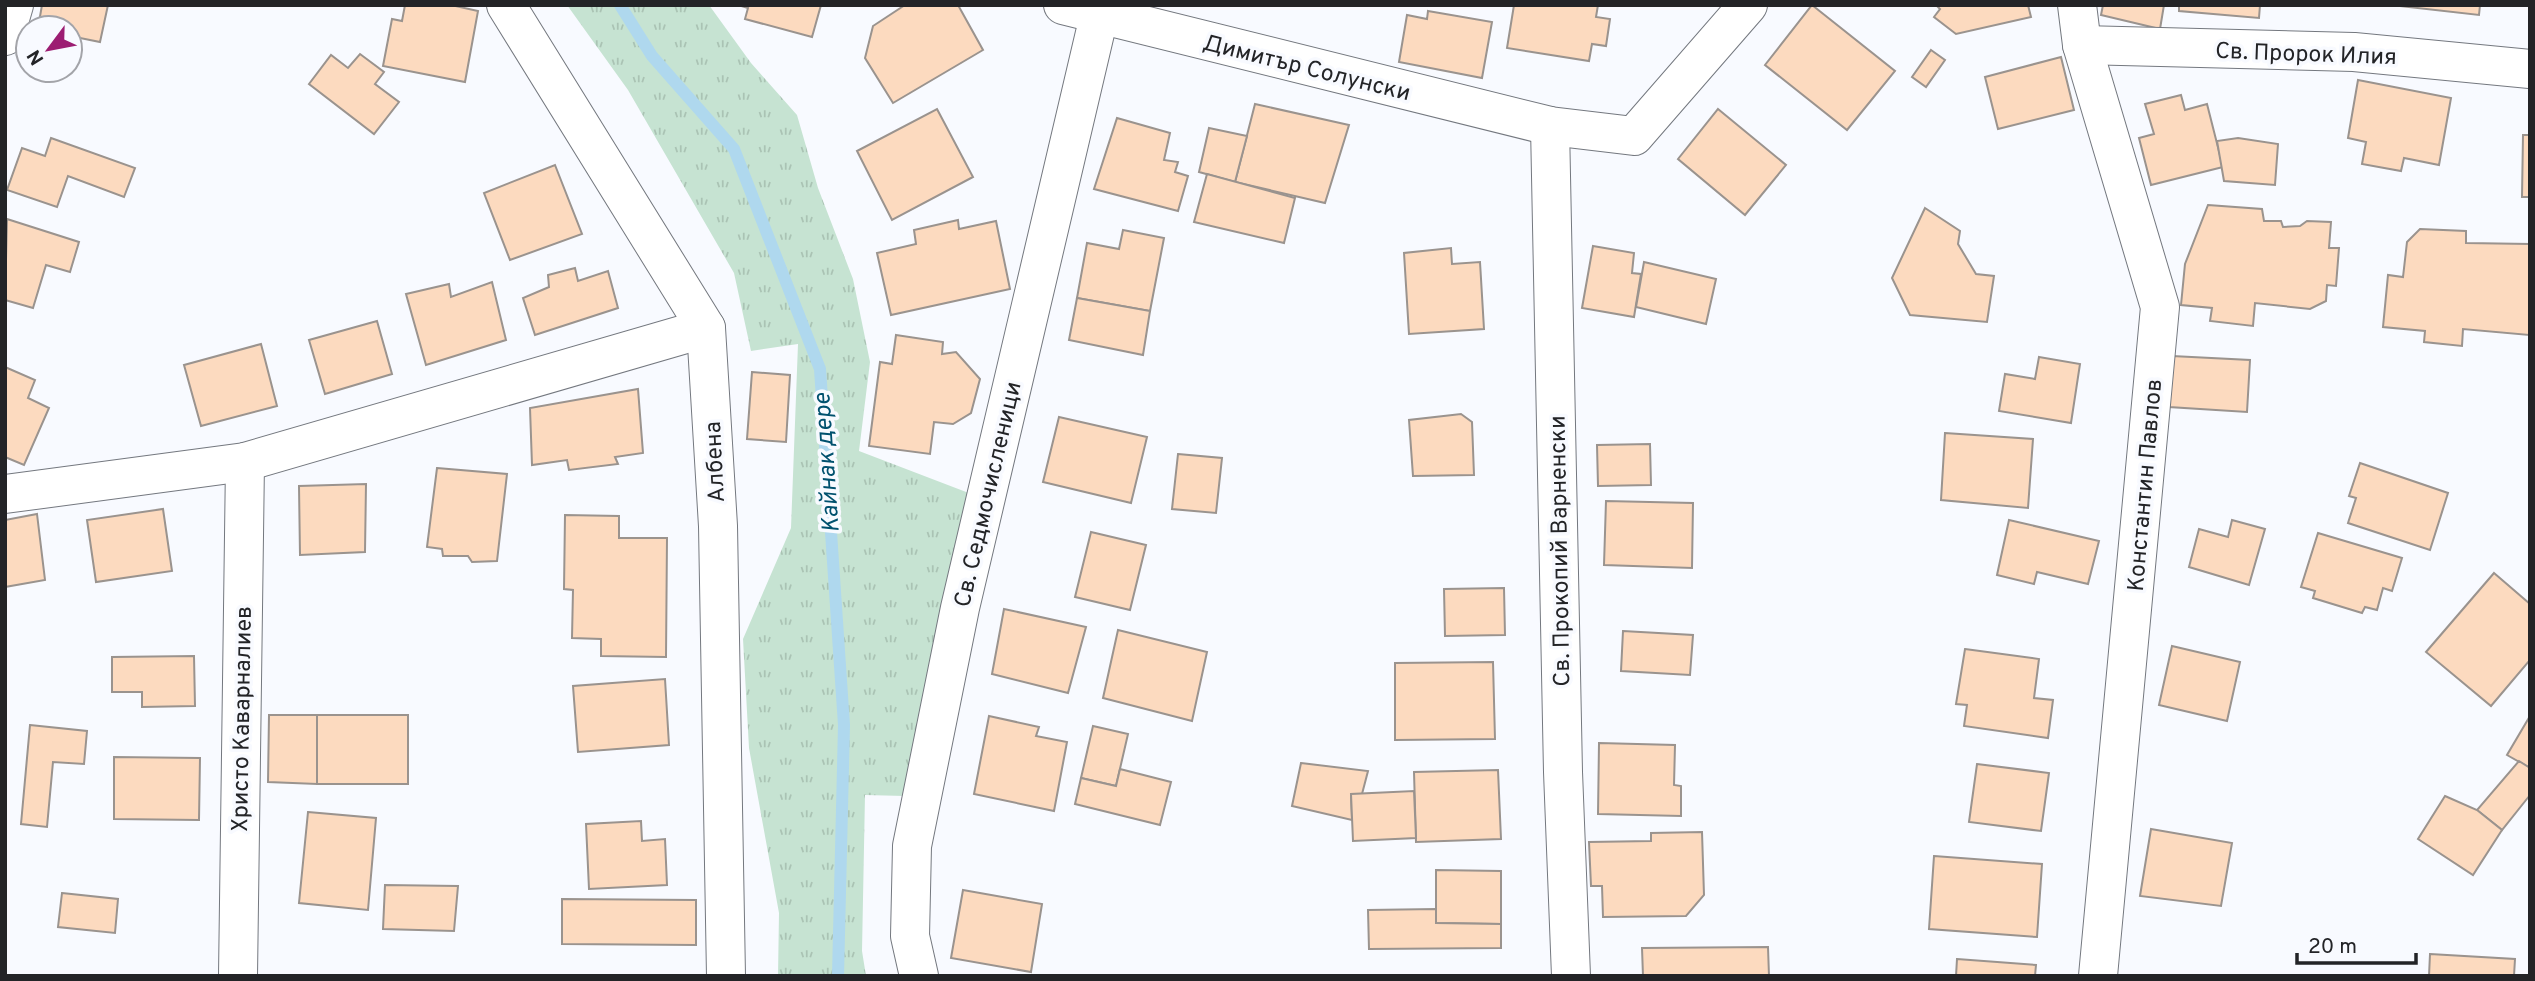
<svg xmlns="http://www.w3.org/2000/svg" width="2535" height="981" font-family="Overpass,sans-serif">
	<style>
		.grass { fill: url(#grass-tufts) }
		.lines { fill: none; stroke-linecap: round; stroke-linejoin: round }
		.stream { stroke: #afd8ee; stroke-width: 12 }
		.building { fill: #fcdabf; stroke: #9a938e; stroke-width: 2 }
		.minor-casing { stroke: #74787f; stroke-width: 40 }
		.minor { stroke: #fff; stroke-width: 38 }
		.labels { text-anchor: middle; stroke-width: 7; stroke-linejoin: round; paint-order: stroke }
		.street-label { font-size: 23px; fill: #232427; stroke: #f8faff }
		.water-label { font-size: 24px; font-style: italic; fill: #00516e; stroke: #f8faff }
	</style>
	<defs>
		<pattern id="grass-tufts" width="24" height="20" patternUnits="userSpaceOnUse" patternTransform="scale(1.75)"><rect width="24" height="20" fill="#c6e3d2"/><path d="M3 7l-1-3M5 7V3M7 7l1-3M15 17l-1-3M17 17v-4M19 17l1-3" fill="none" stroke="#aac3b4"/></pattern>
	</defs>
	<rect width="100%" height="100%" fill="#f8faff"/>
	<path class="grass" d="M567 5H709L751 63 797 115 818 188 853 279 870 362 859 451 974 495 905 796 865 795 862 951 866 976H778L779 913 749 748 743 639 791 528 798 344 751 351 734 273 628 90Z"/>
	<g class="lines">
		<path class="stream" d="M620 5 652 56 734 149 820 369 844 725 838 976"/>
	</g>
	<g class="building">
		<path d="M42 5H108L100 42 70 36V28H38Z"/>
		<path d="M405 5H451L478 11 465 82 383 66 392 19 402 21Z"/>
		<path d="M738 5H821L812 37 745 19 748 8Z"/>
		<path d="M905 5H958L983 50 893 103 865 58 873 26Z"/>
		<path d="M1514 5H1598L1596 17 1610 19 1606 46 1592 44 1589 61 1507 48Z"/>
		<path d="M1812 5 1895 71 1847 130 1765 65Z"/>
		<path d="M1936 5H2028L2031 17 1956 34 1934 17 1940 9Z"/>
		<path d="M2103 5H2164L2160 29 2101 15Z"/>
		<path d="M2179 5H2260L2259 18 2179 11Z"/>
		<path d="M2391 5H2480L2479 15Z"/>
		<path d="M1428 11 1492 22 1482 78 1399 62 1407 15 1427 19Z"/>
		<path d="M1931 50 1945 60 1926 87 1912 77Z"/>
		<path d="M360 54 384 72 375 84 399 102 374 134 309 84 331 55 348 68Z"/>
		<path d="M2061 57 2074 110 1998 129 1985 77Z"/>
		<path d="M2358 80 2451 98 2439 165 2404 158 2401 171 2362 164 2366 142 2348 138Z"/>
		<path d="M2181 95 2185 110 2207 104 2223 167 2151 185 2139 138 2154 134 2145 104Z"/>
		<path d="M1255 104 1349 125 1325 203 1235 182Z"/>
		<path d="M937 109 973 177 892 220 857 151Z"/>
		<path d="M1718 109 1786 165 1745 215 1678 159Z"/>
		<path d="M1117 118 1170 133 1164 160 1178 162 1175 172 1188 176 1178 211 1094 189Z"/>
		<path d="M1209 128 1247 136 1235 182 1199 172Z"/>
		<path d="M2523 135H2530V197H2522Z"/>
		<path d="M51 138 135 168 124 197 68 176 57 207 7 190 22 148 45 156Z"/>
		<path d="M2238 138 2278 144 2275 185 2224 181 2217 141Z"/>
		<path d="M555 165 582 234 510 260 484 193Z"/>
		<path d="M1207 174 1295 198 1284 243 1194 222Z"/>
		<path d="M2208 205 2262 209 2264 221H2281L2283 227 2300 226 2307 221 2331 222 2329 248H2339L2336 286 2327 285 2326 301 2310 309 2255 303 2253 326 2210 321 2212 308 2181 305 2185 264Z"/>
		<path d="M1925 208 1960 231 1958 244 1976 274 1994 276 1987 322 1910 315 1892 278Z"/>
		<path d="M7 219 79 242 70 272 46 265 33 308 5 300Z"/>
		<path d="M958 220 959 229 996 221 1010 289 891 315 877 253 916 244 914 230Z"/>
		<path d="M2420 229 2466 231V243L2530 244 2529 335 2463 329 2462 346 2424 342 2425 331 2383 327 2388 275 2403 277 2407 242Z"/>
		<path d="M1123 230 1164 238 1150 311 1077 298 1087 243 1119 249Z"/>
		<path d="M1593 246 1634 253 1632 273 1641 274 1634 317 1582 308Z"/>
		<path d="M1451 248 1452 264 1480 262 1484 329 1409 334 1404 253Z"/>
		<path d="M1644 262 1716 279 1706 324 1636 307Z"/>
		<path d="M575 268 578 281 608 271 618 308 535 335 523 298 549 287 548 275Z"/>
		<path d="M492 282 506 340 426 365 406 294 449 284 451 297Z"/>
		<path d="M1077 298 1150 311 1143 355 1069 340Z"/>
		<path d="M377 321 392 374 325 394 309 340Z"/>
		<path d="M896 335 943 342 942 354 956 352 980 379 971 413 953 424 934 422 930 454 869 446 880 362 892 364Z"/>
		<path d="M261 344 277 406 201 426 184 365Z"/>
		<path d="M2172 356 2250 360 2247 412 2169 407Z"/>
		<path d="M2039 357 2080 364 2071 423 1999 411 2005 374 2035 379Z"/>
		<path d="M5 367 35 380 28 398 49 408 24 465 5 457Z"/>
		<path d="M752 372 790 375 786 442 747 439Z"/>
		<path d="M638 389 643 453 615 457 618 464 569 470 567 460 532 465 530 408Z"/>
		<path d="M1461 414 1472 422 1474 475 1413 476 1409 420Z"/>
		<path d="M1059 417 1147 437 1131 503 1043 482Z"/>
		<path d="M1945 433 2033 439 2028 508 1941 500Z"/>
		<path d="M1650 444 1651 485 1598 486 1597 445Z"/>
		<path d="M1178 454 1222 458 1216 513 1172 509Z"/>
		<path d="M2360 463 2448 493 2430 550 2348 523 2356 498 2349 496Z"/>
		<path d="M437 468 507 474 497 561 472 562 468 556H443L442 549 427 547Z"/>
		<path d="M366 484 365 552 300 555 299 486Z"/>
		<path d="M1606 501 1693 503 1692 568 1604 565Z"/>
		<path d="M163 509 172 571 96 582 87 520Z"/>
		<path d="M37 514 45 580 5 587V520Z"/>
		<path d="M565 515 619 516V538H667L666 657 601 656V639L572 638 573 590 564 589Z"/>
		<path d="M2009 520 2099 541 2088 584 2037 572 2034 584 1997 575Z"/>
		<path d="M2232 520 2265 529 2249 585 2189 567 2199 529 2228 537Z"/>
		<path d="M1091 532 1146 545 1130 610 1075 597Z"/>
		<path d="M2318 533 2402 558 2392 591 2383 588 2377 610 2365 607 2362 613 2313 598 2315 591 2301 587Z"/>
		<path d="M2494 573 2530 604V660L2491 706 2426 652Z"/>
		<path d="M1504 588 1505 635 1445 636 1444 589Z"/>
		<path d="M1004 609 1086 627 1068 693 992 674Z"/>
		<path d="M1118 630 1207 652 1192 721 1103 698Z"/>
		<path d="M1623 631 1693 635 1690 675 1621 671Z"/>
		<path d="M2172 646 2240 662 2227 721 2159 705Z"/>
		<path d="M1965 649 2039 659 2034 698 2053 700 2048 738 1964 726 1967 705 1956 704Z"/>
		<path d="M194 656 195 706 142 707V692H112V657Z"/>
		<path d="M1493 662 1495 739 1395 740V663Z"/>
		<path d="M665 679 669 745 578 752 573 686Z"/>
		<path d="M269 715H317V784L268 782Z"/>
		<rect x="317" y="715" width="91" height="69"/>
		<path d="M989 716 1039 727 1036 736 1067 742 1054 811 974 794Z"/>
		<path d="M2530 716V768L2507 755Z"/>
		<path d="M30 725 87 731 84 764 53 762 47 827 21 824Z"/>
		<path d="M1093 726 1128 734 1116 786 1081 778Z"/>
		<path d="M1599 743 1675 745 1674 785 1681 786V816L1598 814Z"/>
		<path d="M114 757 200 758 199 820 114 819Z"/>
		<path d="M2519 761 2530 768V795L2502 830 2477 810Z"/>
		<path d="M1301 763 1368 771 1362 794H1351L1352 820 1292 806Z"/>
		<path d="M1977 764 2049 773 2041 831 1969 822Z"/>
		<path d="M1120 769 1171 782 1160 825 1075 804 1081 778 1116 786Z"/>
		<path d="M1498 770 1501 839 1416 842 1414 772Z"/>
		<path d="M1414 791 1416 838 1353 841 1351 794Z"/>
		<path d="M2445 796 2477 810 2502 830 2473 875 2418 839Z"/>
		<path d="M308 812 376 818 368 910 299 903Z"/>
		<path d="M641 821 642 841 665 839 667 885 589 889 586 824Z"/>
		<path d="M2151 829 2232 843 2221 906 2140 896Z"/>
		<path d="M1702 832 1704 895 1686 916 1603 917 1602 886H1591L1589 842 1651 841V833Z"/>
		<path d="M1934 856 2042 864 2037 937 1929 929Z"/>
		<path d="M1436 870 1501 871V924L1436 923Z"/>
		<path d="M385 885 458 886 454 931 383 929Z"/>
		<path d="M963 890 1042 904 1031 972 951 958Z"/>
		<path d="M62 893 118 899 115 933 58 927Z"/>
		<path d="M562 899 696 900V945L562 944Z"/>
		<path d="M1436 909V923L1501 924V948L1369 949 1368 910Z"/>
		<path d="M1768 947 1769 976H1643L1642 948Z"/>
		<path d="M2430 954 2515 959 2514 976H2429Z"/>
		<path d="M1957 959 2036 965 2035 976H1956Z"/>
	</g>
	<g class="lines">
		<g class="minor-casing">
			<g id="minor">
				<path d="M506 5 706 328 718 526 726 976"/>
				<path d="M1063 5 1550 126 1634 136 1748 5"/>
				<path d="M2077 5 2082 45 2160 307 2098 976"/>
				<path d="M5 36 14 5"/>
				<path d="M2082 45 2354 52 2530 69"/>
				<path d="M1550 126 1563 772 1571 976"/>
				<path d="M5 494 245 462 706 328"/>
				<path d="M238 976 245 462"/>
				<path d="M919 976 910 936 912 846 960 608 1099 16"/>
			</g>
		</g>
		<use href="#minor" class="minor"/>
	</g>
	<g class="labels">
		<g class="street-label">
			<text transform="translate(2306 53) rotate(2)" y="8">Св. Пророк Илия</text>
			<text transform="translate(1307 67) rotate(14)" y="8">Димитър Солунски</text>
			<text transform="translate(714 462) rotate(-93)" y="8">Албена</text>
			<text transform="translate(2144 485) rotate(-85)" y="8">Константин Павлов</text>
			<text transform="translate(987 494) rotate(-77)" y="8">Св. Седмочисленици</text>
			<text transform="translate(1559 551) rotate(-91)" y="8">Св. Прокопий Варненски</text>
			<text transform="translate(241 719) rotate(-89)" y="8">Христо Каварналиев</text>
		</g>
		<g class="water-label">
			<text transform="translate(826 463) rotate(-94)" y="8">Кайнак дере</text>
		</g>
	</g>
	<rect width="2535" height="981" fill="none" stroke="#232427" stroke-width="14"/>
	<g transform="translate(49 49) rotate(238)"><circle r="33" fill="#f8faff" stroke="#a3a4a9" stroke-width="2"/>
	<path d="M0-5L12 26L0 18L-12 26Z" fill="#9c1d72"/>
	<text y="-10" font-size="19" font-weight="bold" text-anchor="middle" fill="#232427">N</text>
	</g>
	<path d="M2297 953v10h119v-10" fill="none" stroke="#232427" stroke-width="3.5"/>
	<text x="2308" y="953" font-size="21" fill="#232427" stroke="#f8faff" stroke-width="5" paint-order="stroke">20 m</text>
</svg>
